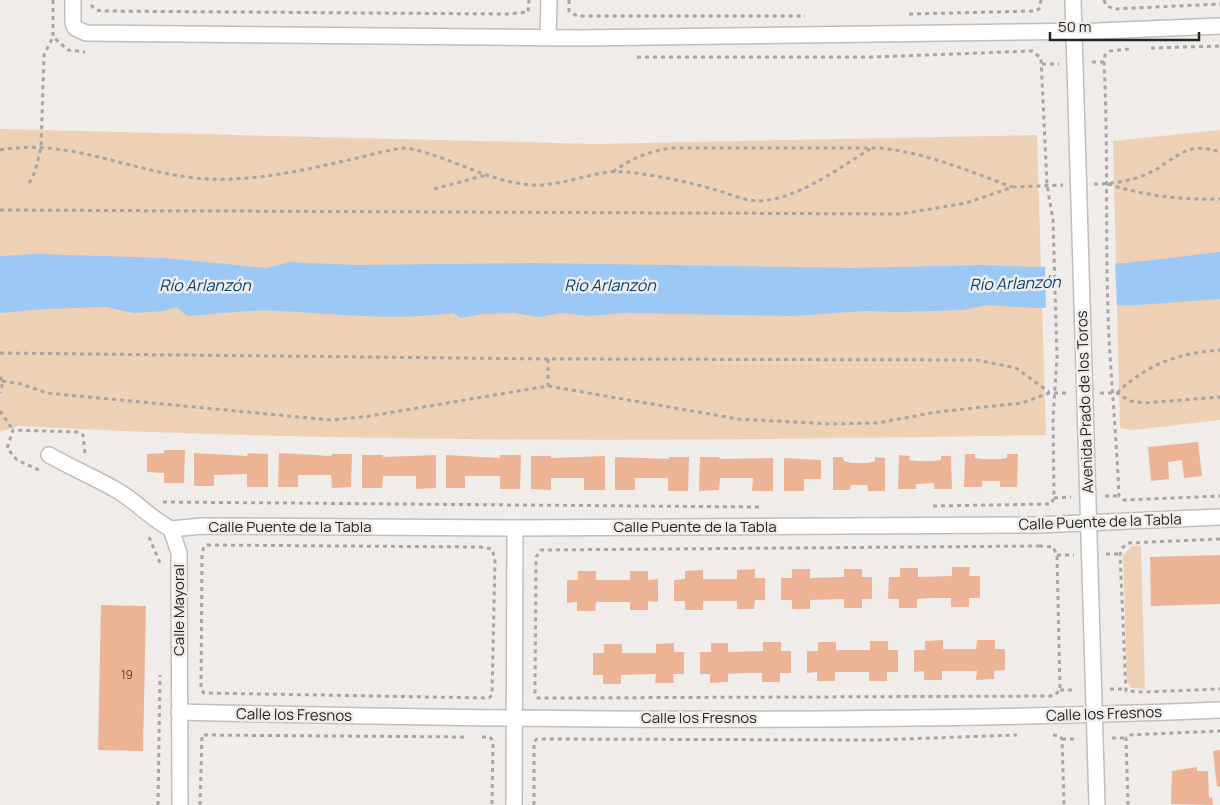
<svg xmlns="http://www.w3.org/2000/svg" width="1220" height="805" font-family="Manrope,sans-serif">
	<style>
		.green { fill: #eed0b4 }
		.water { fill: #9cc8f5 }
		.pier { fill: #efecea }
		.building { fill: #edb395 }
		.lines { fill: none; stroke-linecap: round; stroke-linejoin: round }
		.street-casing { stroke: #c1bebc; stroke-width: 18 }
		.path { stroke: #a8a6a5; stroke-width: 3; stroke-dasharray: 4 4; stroke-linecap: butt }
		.street { stroke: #fff; stroke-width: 15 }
		.labels { text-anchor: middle; stroke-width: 5; stroke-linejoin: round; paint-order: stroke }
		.number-label { font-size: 12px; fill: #584941 }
		.street-label { font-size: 15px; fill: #262625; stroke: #efecea }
		.water-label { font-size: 16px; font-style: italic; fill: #00447a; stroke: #efecea }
	</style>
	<rect width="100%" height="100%" fill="#efecea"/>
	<g class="green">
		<path d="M0 129 595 144 1037 135 1046 435C704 441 361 444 19 426L0 432Z"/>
		<path d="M1220 130V420L1133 430 1120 428 1113 141Z"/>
		<path d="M1132 546H1141L1145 689 1131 688 1127 681 1123 555Z"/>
	</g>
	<path class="water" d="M1220 252V299L1138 305 1034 308 987 305 963 310 900 312 865 311 793 316 623 313 590 316 560 313 540 317 514 313 482 314 461 318 453 313C396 321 337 314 280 311 249 309 217 314 187 316L176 307 164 311 134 313 106 307 44 309 0 313V256L37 254 164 258 267 268 289 262 356 265 533 263 853 268 982 265 1038 267 1127 263Z"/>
	<path class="pier" d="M1115 261 1117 308 1046 310 1045 264Z"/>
	<g class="building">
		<path d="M1198 442 1202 476 1184 478 1182 460 1168 462 1169 479 1151 481 1148 447Z"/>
		<path d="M164 450H185L184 483H164V473L147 472V454L164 453Z"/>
		<path d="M194 453 247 456 248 453 268 454V487H247V474L214 475V486H194Z"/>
		<path d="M279 453 331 456 332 454H352L351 487 332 488 331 475H298V487H278Z"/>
		<path d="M965 454H975V458L982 459H1000L1007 458V454H1018L1017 487H1000V481H982V487H964Z"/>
		<path d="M362 455H383V457L436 455V488L416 489V476H383L382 488H362Z"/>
		<path d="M446 455 500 458V455H521L520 489H500V476H465V488H446Z"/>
		<path d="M899 455 910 456 909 460 916 461H934L941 460V456H951L952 489H934V483L916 484V489H898Z"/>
		<path d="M531 456H551V458L605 456V490H584V478H551V490L531 489Z"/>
		<path d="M615 457 669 459V457H689L688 491H668V478H635V490H615Z"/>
		<path d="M700 457H720L719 459 773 458V491H752L753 478H720L719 490 699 491Z"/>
		<path d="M833 457H843L844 461 851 463H868L875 461V457L885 458V491H868L867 485H851L850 490H833Z"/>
		<path d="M784 458 821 460V479H804V491H784Z"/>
		<path d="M1220 555V604L1151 606 1150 557Z"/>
		<path d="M952 567H970L969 576H980V598H969V607H951V598H934L917 599V608H899V599H888L889 577H900V568H918V577L952 576Z"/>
		<path d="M755 569V578H765V600H755L754 609H737V601H703V610H685V601H674V580L685 579V571L703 570V579H737V570Z"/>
		<path d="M792 569H810V578L844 577V569H862V577H872V599H862V608H844V599L810 600V609H792V600H781V578H792Z"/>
		<path d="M578 571H596V580H630V571H648V580L658 579V602L648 601V610H630V602H596L595 611H577V602L567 603V580H578Z"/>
		<path d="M101 605 146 606 143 751 98 750Z"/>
		<path d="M943 640V649H976L977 640H995V649H1005V670L994 671V679L976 680 977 671H942V680H924V671L914 672V650H925V641Z"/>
		<path d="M870 641H888V650H898V672H887V681H869V672H835V681H817V672L807 673V651H818V642H836V650H870Z"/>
		<path d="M763 642H781V651H791V673H780V682H762V673H745L728 674V682L710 683V674H700V652H711V643H728V652L763 651Z"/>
		<path d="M674 643V652H684V674H673L674 683H655L656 674 621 675V684H603V675H593V653H604V644H622V653H656V644Z"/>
		<path d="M1220 750V786L1217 787 1213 751Z"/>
		<path d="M1197 767V771H1208L1209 798 1212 797 1213 805 1171 804 1172 771Z"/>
	</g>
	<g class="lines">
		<g class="street-casing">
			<g id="street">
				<path d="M73 0V23L75 28 86 33 577 38 1097 31 1220 26"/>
				<path d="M1073 0 1097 805"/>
				<path d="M548 37 549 0"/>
				<path d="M49 455C72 468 96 478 118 491 137 502 151 519 171 529L179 553 180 805"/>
				<path d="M171 529 202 526 515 528 1037 525 1220 517"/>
				<path d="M179 712C525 720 873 724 1220 710"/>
				<path d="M514 805 515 528"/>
			</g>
		</g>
		<g class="path">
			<path d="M53 0V37L68 50 85 52"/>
			<path d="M569 0V11L577 16H805"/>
			<path d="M1104 0 1106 5 1113 9 1220 4"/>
			<path d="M91 5 96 10 102 11 506 14 528 12 529 0"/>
			<path d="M909 14 1035 11 1039 9 1041 0"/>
			<path d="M1151 48 1220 46"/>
			<path d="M1129 49 1110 51 1105 55 1104 62C1109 159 1104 257 1110 355 1113 402 1117 449 1119 496L1124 500 1220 496"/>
			<path d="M637 57H873L1032 51 1041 58 1047 185 1053 220 1057 357 1053 418 1054 498 1051 504 933 506"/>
			<path d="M1092 62H1104"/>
			<path d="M1042 64H1059"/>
			<path d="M0 150C72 137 138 176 209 179 254 181 300 171 344 161 365 157 386 149 407 148 450 156 489 183 534 185 565 186 596 169 627 172 656 175 688 182 716 190 727 193 738 198 749 200 788 207 840 167 872 148"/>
			<path d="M613 172C632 158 649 151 673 148H880C927 153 969 171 1012 187"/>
			<path d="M29 183 35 172 41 147 44 55 53 37"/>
			<path d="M1094 184C1111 184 1133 181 1149 173 1176 160 1185 140 1220 152"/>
			<path d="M1108 184C1145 196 1181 200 1220 199"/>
			<path d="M434 189 486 175"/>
			<path d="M0 210 900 214 966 203 1013 187 1063 185"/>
			<path d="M0 353 548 359 977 360 1016 368 1049 392"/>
			<path d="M548 359V386"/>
			<path d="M0 377 3 382 0 393"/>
			<path d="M2 381 21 384 47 393 331 420 370 416 548 386 738 419 831 424 877 423 937 412 1022 403 1049 393H1069"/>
			<path d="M1100 393H1117L1130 401 1144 403 1220 397"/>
			<path d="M1117 393C1147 364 1179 353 1220 350"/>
			<path d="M0 411 13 430"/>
			<path d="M39 470 17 460 7 448 13 430 79 432 83 435 85 454"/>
			<path d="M1105 496H1119"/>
			<path d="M1054 498 1071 497"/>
			<path d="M163 502 759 507"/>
			<path d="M149 537 160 563"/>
			<path d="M1220 539 1128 543 1122 548 1120 554 1126 691 1144 692 1220 689"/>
			<path d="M207 545 480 547 492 549 495 559 492 695 489 698 204 693 201 689 202 554 204 546Z"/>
			<path d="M1039 546 1053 547 1057 555 1060 690 1054 696 549 698H538L535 693 536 557 541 550Z"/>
			<path d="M1106 554H1120"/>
			<path d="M1057 555H1074"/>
			<path d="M1110 689H1125"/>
			<path d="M1060 690H1076"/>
			<path d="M1053 735 1060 736 1062 739 1064 805"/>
			<path d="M482 737H490L493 741 492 805"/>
			<path d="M1112 738H1126"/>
			<path d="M1062 739H1078"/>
			<path d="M158 805 160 675"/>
			<path d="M200 805 202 735 468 737"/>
			<path d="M534 805V742L537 739 875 740 1017 735"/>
			<path d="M1128 805 1126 738 1128 735 1220 731"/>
		</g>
		<use href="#street" class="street"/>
	</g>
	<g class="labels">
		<g class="number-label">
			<text x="127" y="679">19</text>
		</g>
		<g class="street-label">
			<text transform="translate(1085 402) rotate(-92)" y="5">Avenida Prado de los Toros</text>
			<text transform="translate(1100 522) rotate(-2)" y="5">Calle Puente de la Tabla</text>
			<text x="290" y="532">Calle Puente de la Tabla</text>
			<text x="695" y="532">Calle Puente de la Tabla</text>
			<text transform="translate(179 610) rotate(-90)" y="5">Calle Mayoral</text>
			<text transform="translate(1104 714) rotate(-2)" y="5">Calle los Fresnos</text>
			<text transform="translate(294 715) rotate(1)" y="5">Calle los Fresnos</text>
			<text x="699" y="723">Calle los Fresnos</text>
		</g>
		<g class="water-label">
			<text transform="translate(1015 283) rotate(-2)" y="6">Río Arlanzón</text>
			<text x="205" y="291">Río Arlanzón</text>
			<text x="610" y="291">Río Arlanzón</text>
		</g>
	</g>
	<path d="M1050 32v8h149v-8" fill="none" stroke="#262625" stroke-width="2.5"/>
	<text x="1058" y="32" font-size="15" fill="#262625" stroke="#efecea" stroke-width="4" paint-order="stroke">50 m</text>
</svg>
